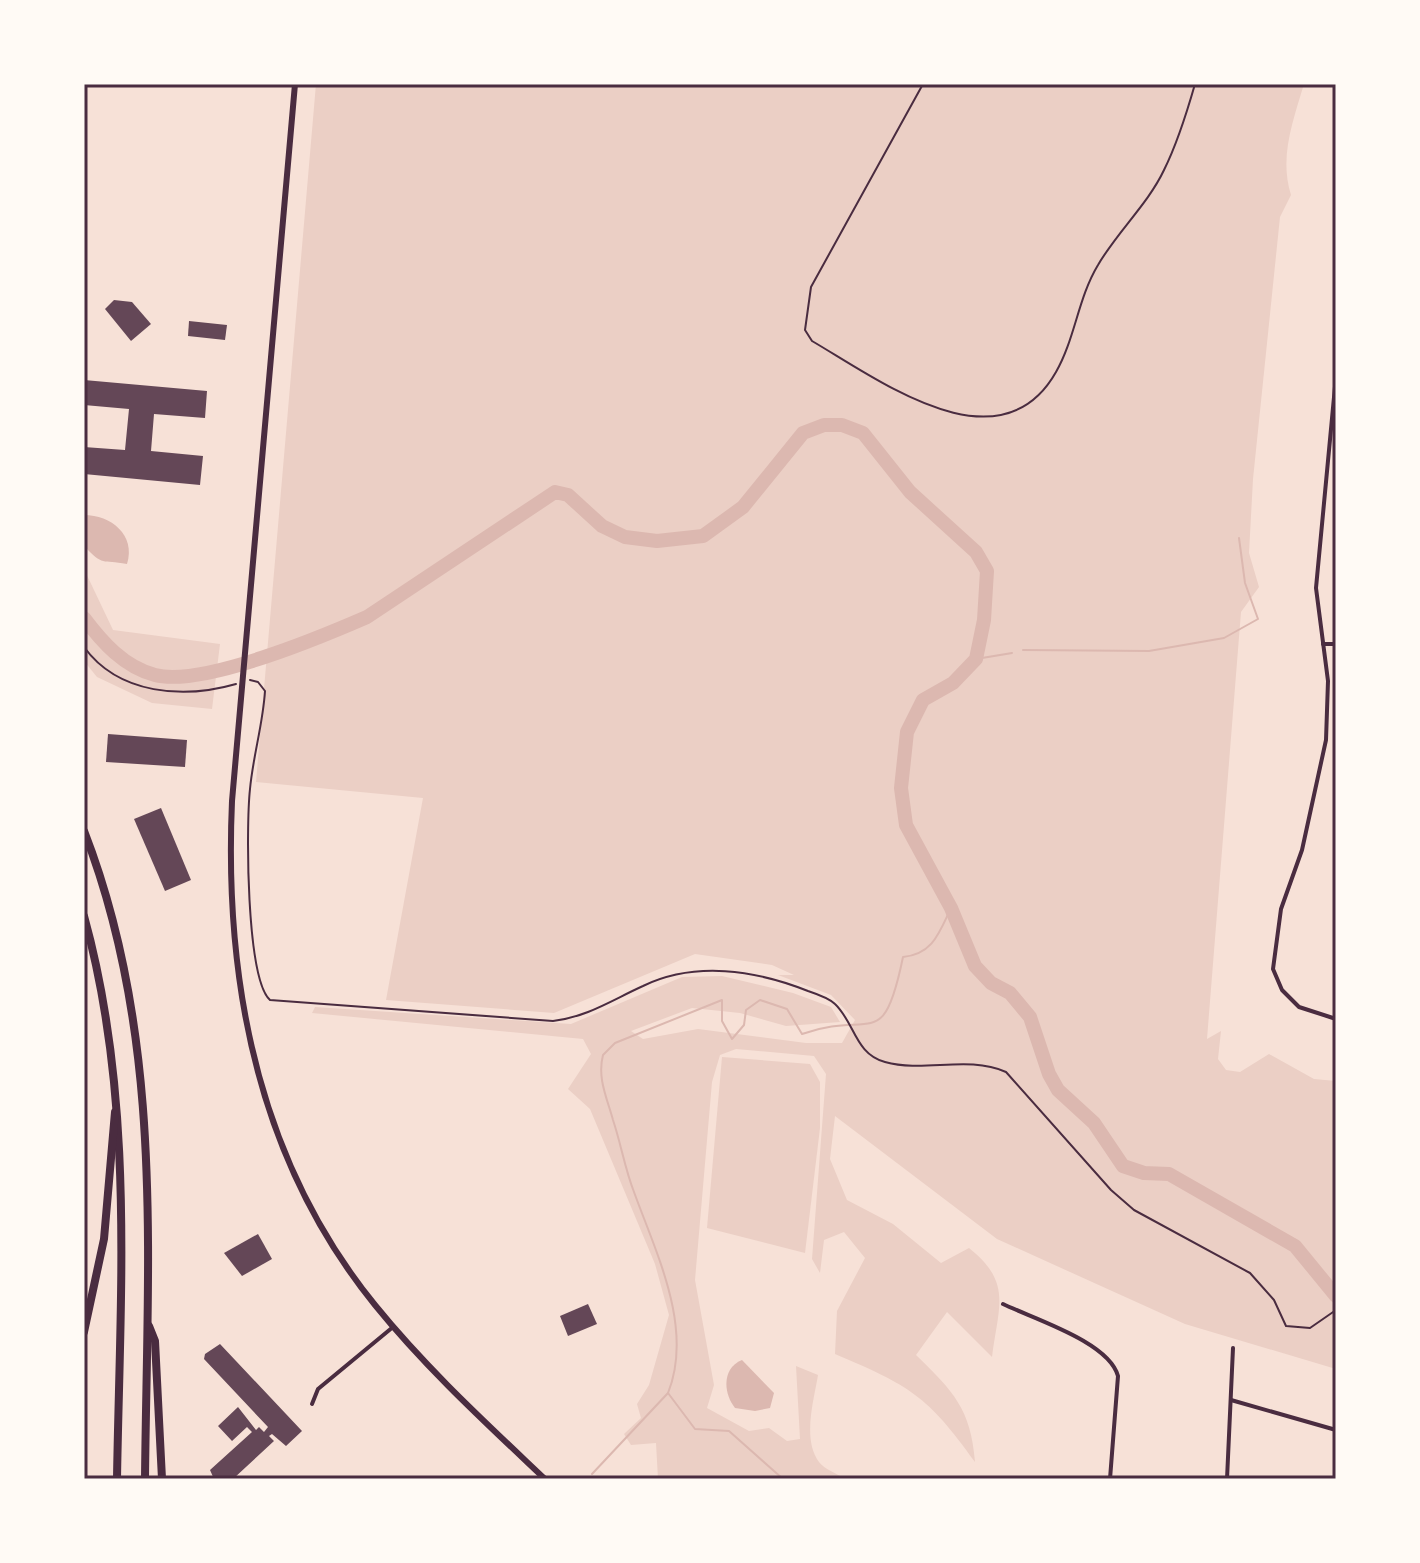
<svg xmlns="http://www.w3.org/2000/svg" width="1420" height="1563" font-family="Lora,serif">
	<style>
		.green { fill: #ebcfc5 }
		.water { fill: #dcb8b0 }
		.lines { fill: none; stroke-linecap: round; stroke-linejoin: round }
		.stream { stroke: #dcb8b0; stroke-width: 2 }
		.river { stroke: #dcb8b0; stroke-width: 14 }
		.building { fill: #644757 }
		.path { stroke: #4a2c40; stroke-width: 2 }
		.service { stroke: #4a2c40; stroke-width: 2 }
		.minor { stroke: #4a2c40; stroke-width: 4 }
		.secondary { stroke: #4a2c40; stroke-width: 6 }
		.motorway { stroke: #4a2c40; stroke-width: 8 }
		.neatline { fill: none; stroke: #4a2c40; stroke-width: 3 }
	</style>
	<rect width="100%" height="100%" fill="#f7e1d7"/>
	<g class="green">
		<path d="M316 84H1304C1293 121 1279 157 1291 195L1280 217 1253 479 1249 553 1259 587 1241 612 1207 1039 1221 1031 1218 1059 1226 1070 1240 1072 1269 1054 1314 1079 1336 1081V1369L1185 1324 997 1239 835 1116 830 1159 847 1200 893 1224 941 1263 969 1248C1013 1283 998 1307 992 1357L947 1312 916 1355C953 1391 971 1409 975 1462 927 1395 910 1386 835 1354L837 1311 865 1258 844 1232 824 1240 820 1273 812 1259 826 1074 814 1056 736 1049 720 1055 712 1082 695 1280 714 1385 707 1408 749 1431 769 1428 787 1441 800 1439 796 1366 818 1375C814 1400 802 1439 819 1462 824 1469 838 1474 845 1479H658L656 1443 631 1445 624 1434 641 1418 637 1404 649 1385 669 1315 655 1264 590 1109 568 1089 591 1054 583 1039 312 1013 315 1007 571 1024 682 977 722 976 793 993 831 1007 840 1022 786 1026 740 1013 692 1008 631 1031 643 1039 698 1029 806 1043H842L855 1020 831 995 778 975H794L772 965 695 954 554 1013 386 1000 423 798 256 782Z"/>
		<path d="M84 569 113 630 220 644 212 709 152 703 97 677 84 661Z"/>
		<path d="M722 1057 810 1064 820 1082V1128L805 1253 707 1228Z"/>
	</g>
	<g class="water">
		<path d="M84 515C111 515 136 535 127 564 101 559 104 567 84 546Z"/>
		<path d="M742 1360 774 1393 770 1408 755 1411 735 1408C723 1393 722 1368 742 1360Z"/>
	</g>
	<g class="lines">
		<g class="stream">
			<path d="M1023 650 1149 651 1224 638 1258 619 1245 583 1239 538"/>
			<path d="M976 659 1012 653"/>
			<path d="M592 1474 668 1393"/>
			<path d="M783 1479 729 1431 695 1429 668 1393C694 1328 656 1253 634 1192 625 1169 621 1144 613 1120 607 1098 597 1078 603 1055L615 1043 722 1000V1021L732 1039 744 1025 746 1010 760 1000 787 1009 802 1034C872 1009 883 1055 903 957 933 954 939 933 951 908"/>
		</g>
		<path class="river" d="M84 618C102 642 124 667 155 675 202 687 321 637 367 617L555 492 568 495 602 526 625 537 657 541 703 536 743 507 803 433 824 425H842L863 433 910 492 976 552 987 571 984 620 976 659 953 683 923 700 907 732 901 788 906 825 951 908 975 966 991 983 1010 993 1030 1017 1049 1074 1058 1090 1094 1123 1123 1166 1144 1173 1169 1174 1295 1246 1336 1296"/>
	</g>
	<g class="building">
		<path d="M114 300 132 302 151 324 131 341 105 309Z"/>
		<path d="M189 321 227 325 225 340 188 336Z"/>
		<path d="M84 380 207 391 205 418 154 414 151 451 203 456 200 485 84 474V447L125 450 129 409 84 405Z"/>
		<path d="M108 734 187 740 185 767 106 762Z"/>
		<path d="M161 808 191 880 165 891 134 819Z"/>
		<path d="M258 1234 272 1259 242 1276 224 1253Z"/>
		<path d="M588 1304 597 1324 568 1336 560 1316Z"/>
		<path d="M220 1344 302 1431 286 1446 272 1434 269 1436 274 1441 233 1479H214L210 1470 252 1432 247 1427 232 1441 218 1426 238 1407 256 1430 259 1427 264 1432 268 1427 204 1359 205 1354Z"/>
	</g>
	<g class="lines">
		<g class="path">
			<path d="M84 647C119 695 184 699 236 684"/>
			<path d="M250 680 258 682 265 691C263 724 253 756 250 789 246 825 246 978 270 1000L553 1021C587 1017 612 1000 643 986 695 961 755 970 808 991 817 994 829 998 835 1004 855 1023 855 1054 885 1062 925 1073 967 1055 1006 1072L1111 1190 1134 1210 1250 1273 1274 1300 1286 1326 1310 1328 1336 1310"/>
		</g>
		<path class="service" d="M923 84 811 287 805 330 812 341C879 380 1000 471 1056 372 1075 339 1078 298 1098 265 1117 232 1148 204 1164 170 1177 144 1187 112 1195 84"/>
		<g class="minor">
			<path d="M1336 376 1316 588 1328 681 1326 740 1302 850 1281 909 1273 969 1282 990 1299 1007 1336 1019"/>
			<path d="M1323 644H1336"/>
			<path d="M1003 1304C1034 1319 1109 1342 1118 1376L1110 1479"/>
			<path d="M1231 1400 1336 1430"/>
			<path d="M312 1404 318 1389 393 1327"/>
			<path d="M1227 1479 1233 1348"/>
		</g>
		<path class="secondary" d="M295 84 232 801C224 982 258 1161 375 1305 426 1368 486 1423 545 1479"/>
		<g class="motorway">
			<path d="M84 831C165 1039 147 1260 145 1479"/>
			<path d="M84 916C135 1100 120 1291 117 1479"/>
			<path d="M149 1326 155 1341 162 1479"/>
			<path d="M84 1332 104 1239 115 1112"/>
		</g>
	</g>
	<rect width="1420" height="1563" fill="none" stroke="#fffaf5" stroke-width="172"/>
	<rect x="86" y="86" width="1248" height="1391" class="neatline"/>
</svg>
